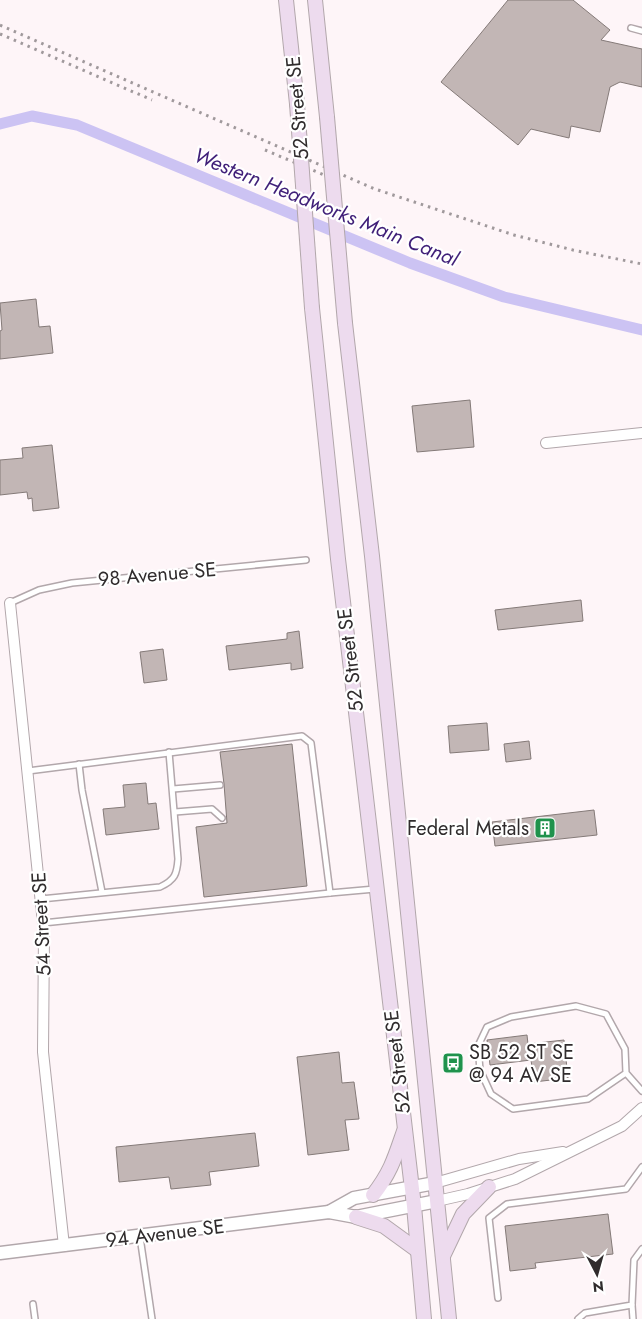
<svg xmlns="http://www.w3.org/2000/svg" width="642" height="1319" font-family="Jost,sans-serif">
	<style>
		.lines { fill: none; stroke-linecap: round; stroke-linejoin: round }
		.canal { stroke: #ccc3f3; stroke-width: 11 }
		.building { fill: #c2b6b5; stroke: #847a78 }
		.service-casing { stroke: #b2a7ab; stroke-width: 8 }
		.minor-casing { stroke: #b2a7ab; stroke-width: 12 }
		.tertiary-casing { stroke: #b2a7ab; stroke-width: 15 }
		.secondary-casing { stroke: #b2a7ab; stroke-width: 16 }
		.service { stroke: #fff; stroke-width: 5 }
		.minor { stroke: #fff; stroke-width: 10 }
		.tertiary { stroke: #fff; stroke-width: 12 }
		.secondary { stroke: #eddbee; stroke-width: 14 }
		.rail { stroke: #a0999c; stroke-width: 3; stroke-dasharray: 2.5 5; stroke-linecap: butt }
		.secondary-bridge-casing { stroke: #b2a7ab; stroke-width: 16; stroke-linecap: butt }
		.secondary-bridge { stroke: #eddbee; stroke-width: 14 }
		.labels { text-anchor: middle; stroke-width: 4.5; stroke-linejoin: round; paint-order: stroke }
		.street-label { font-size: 20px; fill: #302c2d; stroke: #fff }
		.poi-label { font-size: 20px; fill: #302c2d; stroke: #fff; text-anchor: end }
		.water-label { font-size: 21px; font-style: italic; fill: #3f1f78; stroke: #fff }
	</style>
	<rect width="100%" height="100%" fill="#fef5f8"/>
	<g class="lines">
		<path class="canal" d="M0 124 32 116 77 125 410 263 504 297 642 330"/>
	</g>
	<g class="building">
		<path d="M508 0H573L610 30 601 40 642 49V87L620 82 610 87 600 132 571 126 569 138 531 129 518 145 441 82Z"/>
		<path d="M36 299 39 327 50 326 53 353 0 359V331L2 330 0 303Z"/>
		<path d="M470 400 474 447 417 452 412 406Z"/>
		<path d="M52 445 59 508 33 511 32 498 28 499 27 492 0 495V460L23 458 22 448Z"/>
		<path d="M581 600 583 621 498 630 495 610Z"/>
		<path d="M299 631 303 668 291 670V663L229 670 226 646 287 639V633Z"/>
		<path d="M163 649 167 680 144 683 140 652Z"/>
		<path d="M487 723 489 750 450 753 448 726Z"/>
		<path d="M529 741 531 759 506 762 504 744Z"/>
		<path d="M292 744 307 886 204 897 196 827 227 823 224 784 220 752Z"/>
		<path d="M146 783 148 804 156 803 159 829 106 835 103 809 125 807 123 785Z"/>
		<path d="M594 810 597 835 495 846 492 822Z"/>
		<path d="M527 1035 528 1044 564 1040 568 1078 534 1082 531 1060 490 1065 487 1040Z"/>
		<path d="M339 1052 342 1083 354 1082 359 1119 345 1120 349 1150 308 1155 297 1057Z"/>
		<path d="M255 1133 259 1166 209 1172 211 1185 171 1189 169 1177 119 1182 116 1147Z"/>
		<path d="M608 1214 613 1254 535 1263 536 1268 510 1271 505 1226Z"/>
	</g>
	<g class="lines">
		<g class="service-casing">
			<g id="service">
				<path d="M631 28 642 31"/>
				<path d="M10 603 39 590 72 583 306 560"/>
				<path d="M79 764 82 790 102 892"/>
				<path d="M28 771 302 736 311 743 330 893 375 889"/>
				<path d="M173 789 220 785"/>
				<path d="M175 812 212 809 222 818"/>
				<path d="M41 899 160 887C175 880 177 874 178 859L169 752"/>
				<path d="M43 923 330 893"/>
				<path d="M626 1073 588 1099 513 1109 491 1094 480 1070 478 1046 487 1027 511 1017 576 1006 606 1014 625 1049 626 1073 642 1091"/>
				<path d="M140 1237 152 1319"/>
				<path d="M498 1298 489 1218 507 1204 626 1189 642 1167"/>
				<path d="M33 1304 35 1319"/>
				<path d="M632 1305 633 1319"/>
				<path d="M578 1319 585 1313 632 1305 634 1260 642 1249"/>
			</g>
		</g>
		<g class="minor-casing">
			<g id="minor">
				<path d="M546 443 642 433"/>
				<path d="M10 603 44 933 43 1052 64 1246"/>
				<path d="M435 1183 519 1159 563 1152"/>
				<path d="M437 1201 468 1194 515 1179 622 1126 642 1108"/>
			</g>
		</g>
		<g class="tertiary-casing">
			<g id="tertiary">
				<path d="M329 1212 354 1198 435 1183"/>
				<path d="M0 1253 329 1212 356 1217 437 1201"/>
			</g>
		</g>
		<g class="secondary-casing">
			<g id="secondary">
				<path d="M286 0 297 104"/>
				<path d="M315 0 327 117"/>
				<path d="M312 308 338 559 414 1206 424 1319"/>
				<path d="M345 323 372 556 449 1319"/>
				<path d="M373 1195C391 1172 395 1157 404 1131"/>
				<path d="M356 1217 384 1226 417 1250"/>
				<path d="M443 1256 463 1214 489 1187"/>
			</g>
		</g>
		<use href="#service" class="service"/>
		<use href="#minor" class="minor"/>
		<use href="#tertiary" class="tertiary"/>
		<use href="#secondary" class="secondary"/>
		<g class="rail">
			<path d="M0 25 375 189 514 235 573 250 642 264"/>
			<path d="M0 34 152 100"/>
			<path d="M265 150 329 177"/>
		</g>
		<g class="secondary-bridge-casing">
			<g id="secondary-bridge">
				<path d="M297 104 312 308"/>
				<path d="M327 117 345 323"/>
			</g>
		</g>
		<use href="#secondary-bridge" class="secondary-bridge"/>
	</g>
	<defs>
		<g id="building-square" transform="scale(1.125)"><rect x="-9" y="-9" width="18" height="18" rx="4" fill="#1f924c" stroke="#fff"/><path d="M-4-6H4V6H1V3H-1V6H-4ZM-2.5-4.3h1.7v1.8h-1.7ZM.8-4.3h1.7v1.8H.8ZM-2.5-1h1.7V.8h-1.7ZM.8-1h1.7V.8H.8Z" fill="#fff"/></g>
		<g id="bus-square" transform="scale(1.125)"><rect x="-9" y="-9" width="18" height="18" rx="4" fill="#1f924c" stroke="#fff"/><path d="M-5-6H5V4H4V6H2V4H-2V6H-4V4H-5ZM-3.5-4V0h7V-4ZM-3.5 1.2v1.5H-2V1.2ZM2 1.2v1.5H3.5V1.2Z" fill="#fff"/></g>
	</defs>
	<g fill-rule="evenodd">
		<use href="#building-square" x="545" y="828"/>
		<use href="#bus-square" x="453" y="1063"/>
	</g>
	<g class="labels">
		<g class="street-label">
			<text transform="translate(297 108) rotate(-95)" y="7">52 Street SE</text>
			<text transform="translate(157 574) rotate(-5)" y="7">98 Avenue SE</text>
			<text transform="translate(350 660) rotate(-97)" y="7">52 Street SE</text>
			<text transform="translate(41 924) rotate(-93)" y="7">54 Street SE</text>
			<text transform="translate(397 1062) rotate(-97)" y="7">52 Street SE</text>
			<text transform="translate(165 1233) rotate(-7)" y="7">94 Avenue SE</text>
		</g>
		<g class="poi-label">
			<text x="529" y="835">Federal Metals</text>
			<text x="469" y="1059" text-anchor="start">SB 52 ST SE<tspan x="469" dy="23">@ 94 AV SE</tspan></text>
		</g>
		<g class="water-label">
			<text transform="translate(326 207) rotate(22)" y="7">Western Headworks Main Canal</text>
		</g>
	</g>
	<g transform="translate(597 1274) rotate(174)" stroke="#ffffff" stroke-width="4" paint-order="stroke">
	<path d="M0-4L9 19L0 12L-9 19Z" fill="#302c2d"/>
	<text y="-8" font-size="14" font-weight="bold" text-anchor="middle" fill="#302c2d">N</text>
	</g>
</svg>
